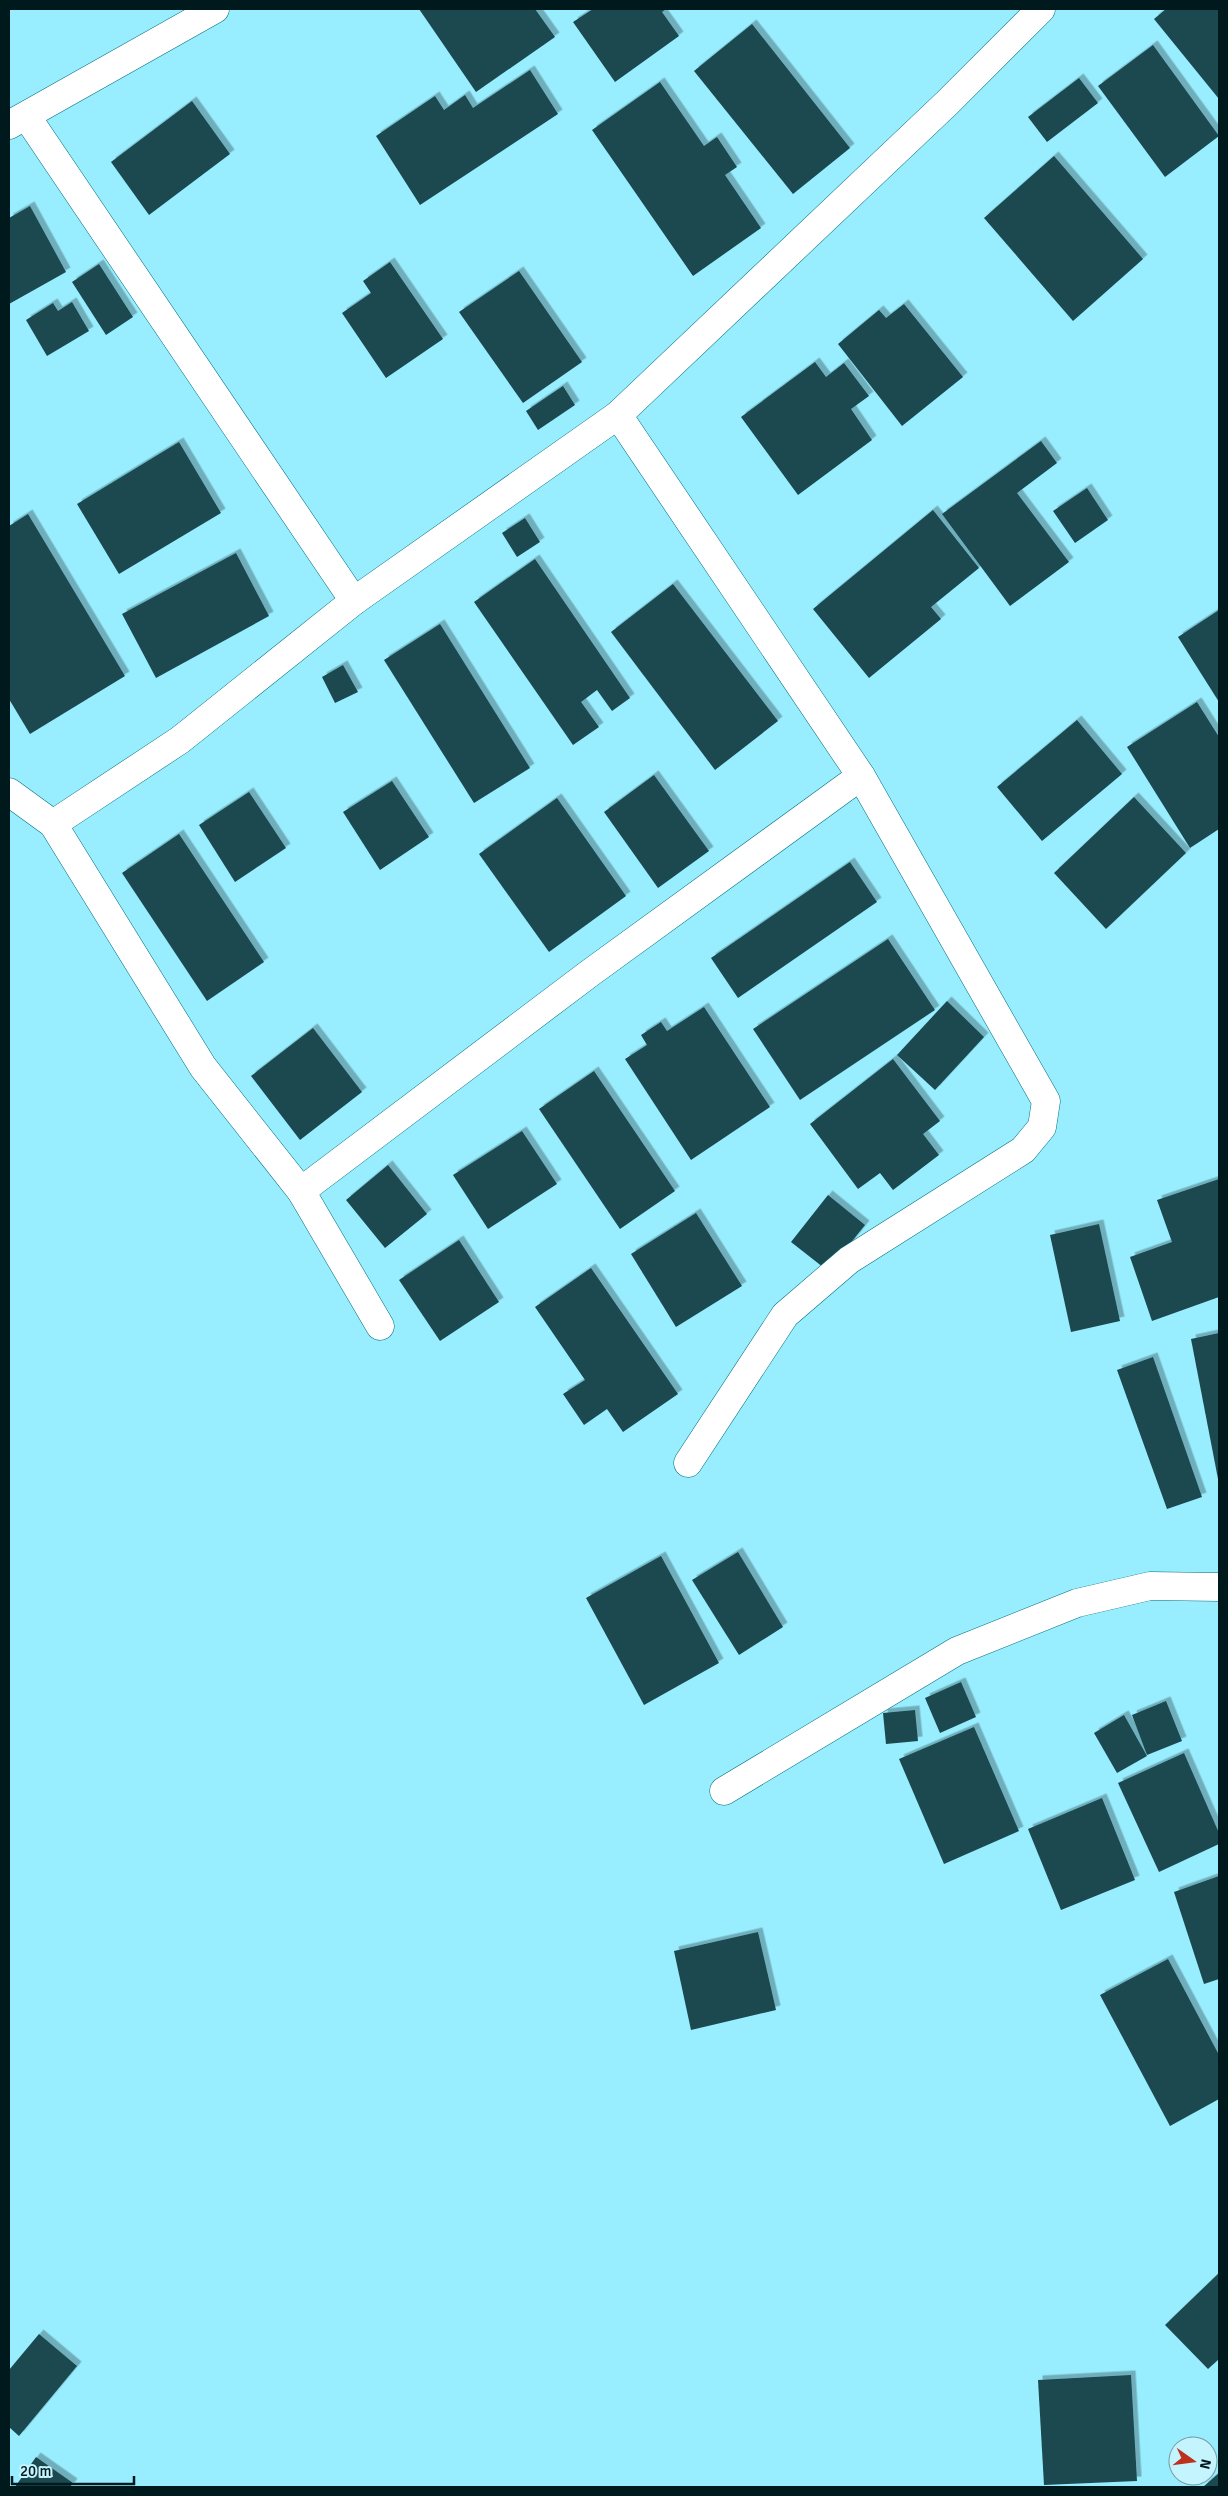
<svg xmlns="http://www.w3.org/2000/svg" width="1228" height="2496" font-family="Signika,sans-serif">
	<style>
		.building { fill: #1a4850; filter: url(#shadow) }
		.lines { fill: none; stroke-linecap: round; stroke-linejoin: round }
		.minor-casing { stroke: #026f7e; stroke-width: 29 }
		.minor { stroke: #fff; stroke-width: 28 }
	</style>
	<defs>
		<filter id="shadow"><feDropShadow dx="4.5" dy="-4.5" stdDeviation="0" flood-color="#0004"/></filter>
	</defs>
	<rect width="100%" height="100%" fill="#98edfe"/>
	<g class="building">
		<path d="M419 9H535L555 37 476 92Z"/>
		<path d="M593 9H666L662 12 679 36 615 82 573 22Z"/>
		<path d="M1166 9H1219V99L1154 19Z"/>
		<path d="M752 24 850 148 793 194 694 71Z"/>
		<path d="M1153 45 1219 136 1165 177 1098 86Z"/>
		<path d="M530 70 558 114 420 205 376 136 435 96 444 110 465 95 473 108Z"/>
		<path d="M1079 78 1098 103 1047 142 1028 117Z"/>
		<path d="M660 82 704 146 717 137 737 167 725 175 761 228 693 276 592 130Z"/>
		<path d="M192 101 230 154 149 215 111 162Z"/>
		<path d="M1054 156 1143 259 1073 321 984 218Z"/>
		<path d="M30 206 66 272 9 304V218Z"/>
		<path d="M390 262 443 339 386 378 342 313 371 293 363 281Z"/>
		<path d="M99 264 133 317 106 335 72 282Z"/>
		<path d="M519 271 582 362 523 403 459 312Z"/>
		<path d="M72 302 89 331 47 356 26 320 53 303 58 311Z"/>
		<path d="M904 304 963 377 902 426 838 344 879 310 886 318Z"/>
		<path d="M815 362 826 377 844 363 869 396 851 409 872 440 798 495 741 417Z"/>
		<path d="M563 386 575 405 538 430 526 411Z"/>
		<path d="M1041 441 1057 463 1017 493 1069 562 1010 606 942 514Z"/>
		<path d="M179 442 221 513 119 574 77 504Z"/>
		<path d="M1087 488 1108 520 1075 543 1053 511Z"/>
		<path d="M933 510 979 568 931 607 941 619 869 678 813 609Z"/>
		<path d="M28 514 125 676 30 734 9 699V526Z"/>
		<path d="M525 518 540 542 517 557 502 533Z"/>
		<path d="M236 553 269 616 156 678 122 614Z"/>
		<path d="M535 559 630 698 612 711 597 690 581 702 599 727 573 745 474 602Z"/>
		<path d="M673 584 778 721 715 770 611 632Z"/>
		<path d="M1219 610V702L1178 637Z"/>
		<path d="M440 624 530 768 474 803 384 660Z"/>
		<path d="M343 665 358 692 335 703 322 677Z"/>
		<path d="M1197 702 1219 737V829L1190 848 1127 747Z"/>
		<path d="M1077 720 1122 774 1042 841 997 787Z"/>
		<path d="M654 775 709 851 658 888 604 812Z"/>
		<path d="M392 781 429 837 380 870 343 812Z"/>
		<path d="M249 792 286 848 235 882 199 825Z"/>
		<path d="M1134 797 1186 853 1106 929 1054 873Z"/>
		<path d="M557 798 626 896 549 952 479 854Z"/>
		<path d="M179 834 264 962 207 1001 122 873Z"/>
		<path d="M850 862 877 902 738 998 711 958Z"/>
		<path d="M888 939 935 1010 800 1100 753 1029Z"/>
		<path d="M947 1001 984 1037 935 1090 897 1055Z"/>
		<path d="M704 1007 770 1107 691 1160 625 1059 647 1045 641 1035 661 1022 667 1031Z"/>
		<path d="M313 1028 362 1092 300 1140 251 1076Z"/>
		<path d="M893 1059 940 1121 923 1134 939 1155 893 1190 880 1173 858 1189 810 1124Z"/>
		<path d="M594 1071 675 1191 620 1229 539 1109Z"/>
		<path d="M522 1131 557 1184 488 1229 453 1175Z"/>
		<path d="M388 1165 427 1214 385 1248 346 1200Z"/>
		<path d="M1219 1179V1297L1152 1321 1130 1257 1172 1242 1157 1200Z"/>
		<path d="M828 1195 865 1225 828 1271 791 1242Z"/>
		<path d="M696 1213 742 1286 676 1327 631 1254Z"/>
		<path d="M1099 1224 1120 1321 1071 1332 1050 1235Z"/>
		<path d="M459 1240 499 1302 440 1341 399 1280Z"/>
		<path d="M591 1268 678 1394 623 1432 607 1409 584 1425 563 1394 585 1380 535 1307Z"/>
		<path d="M1219 1333V1479H1218L1191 1339Z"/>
		<path d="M1153 1357 1202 1497 1167 1509 1117 1370Z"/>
		<path d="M738 1552 783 1627 739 1655 692 1580Z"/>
		<path d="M661 1556 719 1663 644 1705 586 1598Z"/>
		<path d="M961 1682 976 1717 940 1733 925 1698Z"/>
		<path d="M1166 1701 1182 1741 1147 1755 1132 1715Z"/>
		<path d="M915 1710 918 1741 886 1744 883 1713Z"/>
		<path d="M1124 1715 1147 1756 1117 1773 1094 1733Z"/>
		<path d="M974 1727 1019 1831 944 1864 899 1759Z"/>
		<path d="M1184 1753 1219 1833V1844L1159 1872 1118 1783Z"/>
		<path d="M1102 1798 1135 1880 1061 1910 1028 1829Z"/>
		<path d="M1219 1876V1979L1204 1984 1174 1892Z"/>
		<path d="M758 1932 776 2010 691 2030 674 1951Z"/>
		<path d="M1168 1959 1219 2055V2099L1170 2126 1100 1995Z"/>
		<path d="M1219 2273V2359L1208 2369 1165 2325Z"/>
		<path d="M39 2334 77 2366 19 2436 9 2427V2370Z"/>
		<path d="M1131 2375 1137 2481 1044 2485 1038 2380Z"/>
		<path d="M36 2457 73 2483 70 2487H15Z"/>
		<path d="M1219 2473V2487H1203Z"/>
	</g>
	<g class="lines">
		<g class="minor-casing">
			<g id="minor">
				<path d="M27 117 354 601"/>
				<path d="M9 125 215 9"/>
				<path d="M618 415 861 776 1046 1101 1042 1127 1023 1150 849 1260 785 1315 688 1463"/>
				<path d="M9 792 53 824 203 1067 301 1191 380 1326"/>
				<path d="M53 824 180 740 354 601 618 415 947 103 1041 9"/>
				<path d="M301 1191 590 973 861 776"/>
				<path d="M724 1791 957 1651 1077 1603 1150 1586 1219 1587"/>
			</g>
		</g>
		<use href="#minor" class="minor"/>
	</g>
	<rect width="1228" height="2496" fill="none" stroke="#00191d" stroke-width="20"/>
	<g transform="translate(1193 2461) rotate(104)"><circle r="24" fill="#c4f4fe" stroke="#769ca4"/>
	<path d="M0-4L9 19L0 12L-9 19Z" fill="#bd311d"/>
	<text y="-8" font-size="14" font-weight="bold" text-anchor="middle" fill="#00191d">N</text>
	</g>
	<path d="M12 2476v8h122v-8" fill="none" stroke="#00191d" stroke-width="2.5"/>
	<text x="20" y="2476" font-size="15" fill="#00191d" stroke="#c4f4fe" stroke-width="4" paint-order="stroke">20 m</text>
</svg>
